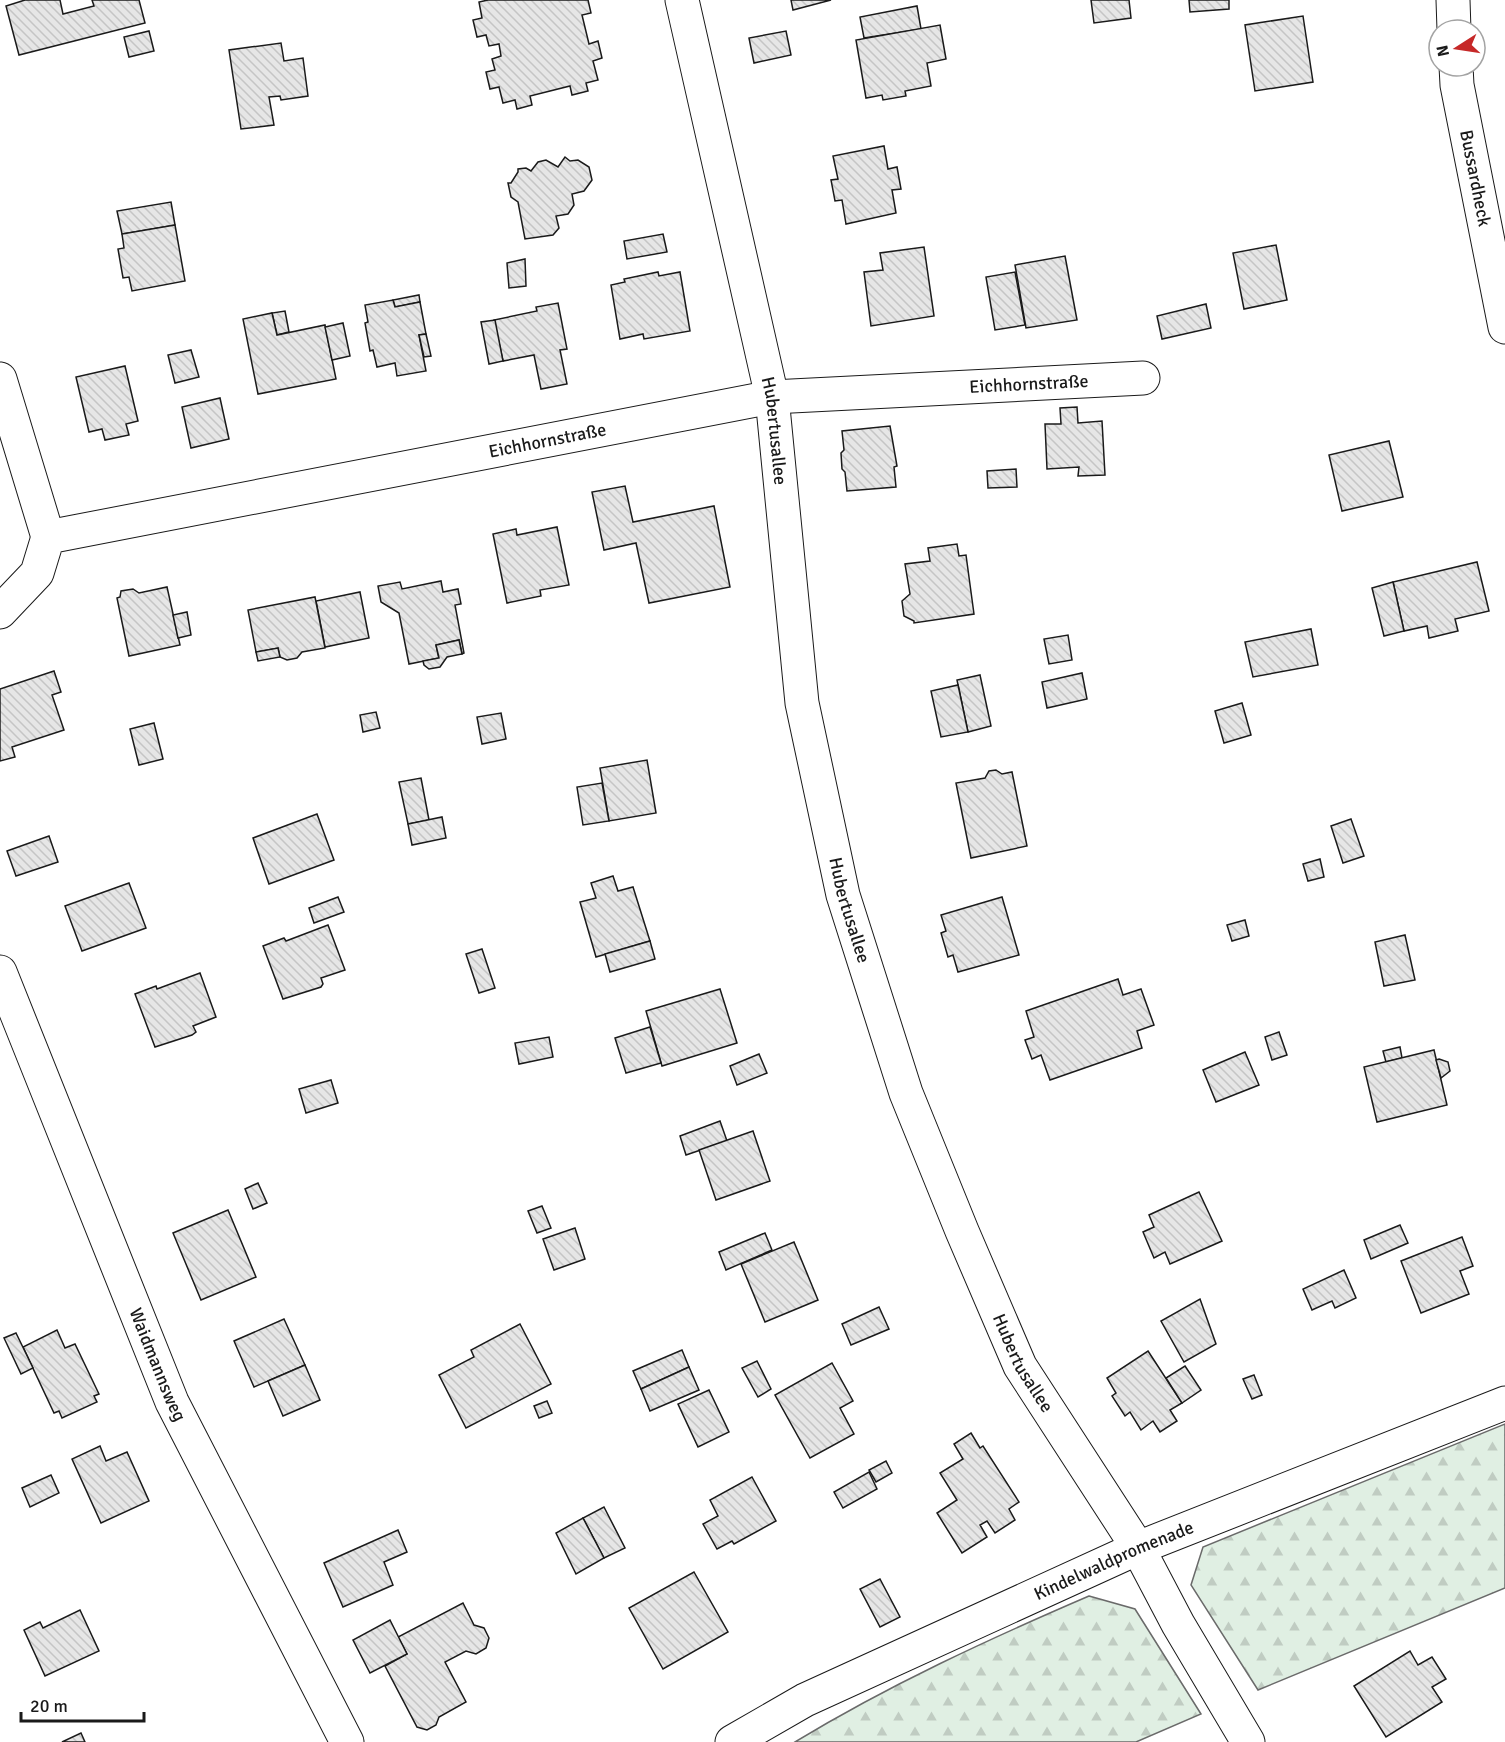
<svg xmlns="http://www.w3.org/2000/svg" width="1505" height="1742" font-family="Signika,sans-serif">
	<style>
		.forest { fill: url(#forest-firs); stroke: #6a6a6a; stroke-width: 1.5 }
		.building { fill: url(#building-back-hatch); stroke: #1a1a1a; stroke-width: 1.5 }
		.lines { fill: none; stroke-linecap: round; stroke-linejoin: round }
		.minor-casing { stroke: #1a1a1a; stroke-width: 35 }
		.minor { stroke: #fff; stroke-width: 33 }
		.labels { text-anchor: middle; stroke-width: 4.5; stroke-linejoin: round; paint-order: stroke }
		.street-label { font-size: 18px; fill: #1a1a1a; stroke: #fff }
	</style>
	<defs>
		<pattern id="forest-firs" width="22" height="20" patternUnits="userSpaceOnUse" patternTransform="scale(1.5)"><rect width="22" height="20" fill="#e0efe3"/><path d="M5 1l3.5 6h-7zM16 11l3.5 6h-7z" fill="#c0ccc2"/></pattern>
		<pattern id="building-back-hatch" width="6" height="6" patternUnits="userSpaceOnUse" patternTransform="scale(1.5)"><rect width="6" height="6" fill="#e6e6e6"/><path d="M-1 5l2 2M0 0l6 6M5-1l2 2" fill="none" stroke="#c5c5c5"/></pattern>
	</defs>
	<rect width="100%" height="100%" fill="#fff"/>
	<g class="forest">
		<path d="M1505 1424V1588L1258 1690 1191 1585 1203 1547Z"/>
		<path d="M1089 1596 1135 1609 1201 1714 1136 1742H795C889 1685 989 1639 1089 1596Z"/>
	</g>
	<g class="building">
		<path d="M25 0H60L63 14 94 6 92 0H139L145 23 19 55 6 6Z"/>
		<path d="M488 0H588L591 13 582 15 589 44 598 41 602 58 593 61 598 80 586 83 588 91 572 95 570 86 530 96 532 105 517 109 515 100 503 103 499 87 490 89 486 72 495 70 492 59 501 56 499 44 489 46 486 35 477 37 473 20 482 18 479 2Z"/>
		<path d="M791 0H831L793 10Z"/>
		<path d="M1091 0H1129L1131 18 1094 23Z"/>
		<path d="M1189 0H1229V9L1190 12Z"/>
		<path d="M917 6 921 29 864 38 860 17Z"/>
		<path d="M1303 16 1313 82 1255 91 1245 25Z"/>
		<path d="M940 25 946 59 927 63 931 86 905 91 906 96 883 100 882 95 866 98 856 40Z"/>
		<path d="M149 31 154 51 129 57 124 37Z"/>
		<path d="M786 31 791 55 754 63 749 38Z"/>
		<path d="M281 43 284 61 303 58 308 96 281 100 280 96 269 97 274 125 241 129 229 50Z"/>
		<path d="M884 146 888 169 897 167 901 189 892 190 896 213 846 224 842 200 835 201 831 180 838 179 833 156Z"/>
		<path d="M565 157 570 161 578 160 589 167 592 180 584 191 572 194 574 205 568 214 556 216 559 228 553 235 525 239 518 202 511 197 508 183H511L518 172V169L526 168 531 171 538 162 546 160 558 167Z"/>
		<path d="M171 202 175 225 122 234 117 211Z"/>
		<path d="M175 225 185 281 132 291 129 277 123 278 118 249 124 248 122 234Z"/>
		<path d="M663 234 667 252 627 259 624 241Z"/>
		<path d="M1276 245 1287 300 1244 309 1233 253Z"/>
		<path d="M924 247 934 316 871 326 864 272 883 270 880 253Z"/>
		<path d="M1065 256 1077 320 1026 328 1015 265Z"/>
		<path d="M525 259 526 286 509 288 507 263Z"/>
		<path d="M658 272 659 276 680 272 690 331 644 339 643 334 620 339 611 285 625 282 624 279Z"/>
		<path d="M1015 272 1025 325 995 330 986 277Z"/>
		<path d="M419 295 420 302 395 307 393 300Z"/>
		<path d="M393 300 395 307 420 302 426 334 419 335 426 371 397 376 395 363 377 367 373 350 370 351 365 323 368 322 365 305Z"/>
		<path d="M558 303 567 349 560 350 567 384 541 389 534 355 503 361 494 320 537 311 536 307Z"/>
		<path d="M1206 304 1211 328 1162 339 1157 316Z"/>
		<path d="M285 311 289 332 277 335 272 313Z"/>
		<path d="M272 313 277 335 325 325 336 379 258 394 243 319Z"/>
		<path d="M495 320 503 361 489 364 481 322Z"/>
		<path d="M343 323 350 356 332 360 325 327Z"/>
		<path d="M426 334 431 356 424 357 419 335Z"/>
		<path d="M191 350 199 377 175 383 168 355Z"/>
		<path d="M125 366 138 421 126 424 129 435 105 440 102 429 89 432 76 377Z"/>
		<path d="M220 398 229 439 191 448 182 407Z"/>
		<path d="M1077 407 1078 423 1102 421 1105 475 1078 476 1079 467 1047 469 1045 424H1061L1060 408Z"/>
		<path d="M890 426 897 466 894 467 896 487 847 491 845 472 842 469 841 453 844 450 842 431Z"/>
		<path d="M1389 441 1403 497 1342 511 1329 455Z"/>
		<path d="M1016 469 1017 487 988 488 987 471Z"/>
		<path d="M625 486 633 522 714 506 730 587 649 603 636 543 604 550 592 492Z"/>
		<path d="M557 527 569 585 540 590 541 596 507 603 493 534 516 529 517 535Z"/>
		<path d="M957 544 959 556 966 555 974 614 914 623V621L904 616 902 601 910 594 905 564 930 561 928 548Z"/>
		<path d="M1477 562 1489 611 1455 619 1458 631 1429 638 1427 626 1404 631 1393 582Z"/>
		<path d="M441 581 443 592 458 589 461 604 455 605 464 653 462 654 459 640 436 645 439 658 409 664 399 613 381 602 378 586 400 582 402 589Z"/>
		<path d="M1393 582 1404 631 1384 636 1372 588Z"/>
		<path d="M167 587 180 645 129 656 117 598 120 597 121 591 133 589 139 593Z"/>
		<path d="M360 592 369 638 325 647 316 601Z"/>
		<path d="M315 597 325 648 302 652 297 658 287 660 280 657 278 648 256 652 248 610Z"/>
		<path d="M187 612 191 635 178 638 173 615Z"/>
		<path d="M1311 629 1318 665 1253 677 1245 642Z"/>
		<path d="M1068 635 1072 660 1049 664 1044 639Z"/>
		<path d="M459 640 462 654 447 657 440 667 429 669 424 665 423 661 439 658 436 645Z"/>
		<path d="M278 648 280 657 258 661 256 652Z"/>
		<path d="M54 671 61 692 52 695 64 730 12 747 15 757 0 761V689Z"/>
		<path d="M1082 673 1087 699 1047 708 1042 682Z"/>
		<path d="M980 675 991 726 968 732 957 680Z"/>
		<path d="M958 685 968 732 941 737 931 691Z"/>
		<path d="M1242 703 1251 735 1224 743 1215 711Z"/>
		<path d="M376 712 380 728 363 732 360 715Z"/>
		<path d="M501 713 506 739 482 744 477 717Z"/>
		<path d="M154 723 163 759 139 765 130 729Z"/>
		<path d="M647 760 656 813 609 821 600 768Z"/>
		<path d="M996 770 1002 774 1012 772 1027 846 971 858 956 783 985 778 989 771Z"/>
		<path d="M421 778 429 820 408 824 399 782Z"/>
		<path d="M602 783 609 821 583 825 577 787Z"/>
		<path d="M317 814 334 860 269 884 253 838Z"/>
		<path d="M442 817 446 838 412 845 408 824Z"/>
		<path d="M1351 819 1364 856 1343 863 1331 826Z"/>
		<path d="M49 836 58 862 16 876 7 851Z"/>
		<path d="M1320 859 1324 877 1308 881 1303 864Z"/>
		<path d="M613 876 618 891 633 887 650 941 596 957 580 902 596 898 591 883Z"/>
		<path d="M129 883 146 928 82 951 65 906Z"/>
		<path d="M338 897 344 912 314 923 309 908Z"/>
		<path d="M1002 897 1019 955 958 972 953 955 948 957 941 933 946 931 941 915Z"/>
		<path d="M1245 920 1249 936 1232 941 1227 925Z"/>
		<path d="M328 925 345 970 321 978 323 984 321 987 283 999 263 946 284 938 286 941Z"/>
		<path d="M1405 935 1415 980 1384 986 1375 942Z"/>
		<path d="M650 941 655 959 610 972 605 954Z"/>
		<path d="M482 949 495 988 479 993 466 954Z"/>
		<path d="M200 973 216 1017 193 1026 196 1032 192 1035 155 1047 135 994 156 986 157 989Z"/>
		<path d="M1118 979 1123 995 1141 989 1154 1025 1137 1031 1142 1048 1050 1080 1041 1055 1032 1059 1025 1040 1034 1037 1026 1011Z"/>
		<path d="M720 989 737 1043 662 1066 646 1011Z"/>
		<path d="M650 1027 661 1063 626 1073 615 1038Z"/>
		<path d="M1279 1032 1287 1055 1272 1060 1265 1037Z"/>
		<path d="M549 1037 553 1057 519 1064 515 1043Z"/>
		<path d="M1400 1047 1402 1058 1386 1062 1383 1051Z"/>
		<path d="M1434 1050 1447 1105 1377 1122 1364 1067Z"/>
		<path d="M1245 1052 1259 1085 1216 1102 1203 1070Z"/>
		<path d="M759 1054 767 1073 737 1085 730 1066Z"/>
		<path d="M1439 1059 1448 1062 1450 1071 1441 1078 1436 1060Z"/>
		<path d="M331 1080 338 1103 306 1113 299 1089Z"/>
		<path d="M720 1121 727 1141 686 1155 680 1136Z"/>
		<path d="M753 1131 770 1181 716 1200 699 1150Z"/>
		<path d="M258 1183 267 1203 253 1209 245 1189Z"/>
		<path d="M1199 1192 1222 1241 1170 1264 1165 1252 1154 1258 1143 1232 1154 1227 1149 1215Z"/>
		<path d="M542 1206 551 1228 537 1233 528 1211Z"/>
		<path d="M228 1210 256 1277 201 1300 173 1233Z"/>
		<path d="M1400 1225 1408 1243 1371 1259 1364 1240Z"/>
		<path d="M575 1228 585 1259 554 1270 543 1239Z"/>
		<path d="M765 1233 772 1250 726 1270 719 1252Z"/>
		<path d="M1462 1237 1473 1266 1460 1271 1469 1294 1421 1313 1401 1261Z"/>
		<path d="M794 1242 818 1300 765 1322 741 1264Z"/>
		<path d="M1344 1270 1356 1298 1335 1308 1332 1301 1312 1310 1303 1289Z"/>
		<path d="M1200 1299 1216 1344 1184 1362 1161 1321Z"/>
		<path d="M879 1307 889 1329 851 1345 842 1324Z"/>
		<path d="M284 1319 305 1365 254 1387 234 1341Z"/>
		<path d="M520 1324 551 1384 466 1428 439 1375 474 1357 471 1350Z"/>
		<path d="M57 1330 65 1348 75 1344 99 1394 94 1396 97 1402 62 1418 59 1411 54 1413 23 1347Z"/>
		<path d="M16 1333 33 1368 21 1374 4 1338Z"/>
		<path d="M682 1350 689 1367 641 1389 633 1371Z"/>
		<path d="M1148 1351 1182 1403 1170 1410 1177 1421 1160 1432 1153 1421 1141 1430 1130 1412 1125 1416 1112 1396 1116 1393 1107 1378Z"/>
		<path d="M757 1361 771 1389 758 1397 742 1368Z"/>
		<path d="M832 1363 853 1401 840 1408 854 1434 810 1458 775 1395Z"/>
		<path d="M305 1365 320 1400 283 1416 268 1381Z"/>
		<path d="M1185 1366 1201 1390 1182 1403 1166 1378Z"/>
		<path d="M689 1367 699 1390 650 1411 641 1389Z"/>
		<path d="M1254 1375 1262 1395 1252 1399 1243 1379Z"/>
		<path d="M709 1390 729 1432 698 1447 678 1404Z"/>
		<path d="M547 1401 552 1413 539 1418 534 1406Z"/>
		<path d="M971 1433 980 1448 983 1446 1019 1502 1009 1509 1015 1520 995 1533 987 1521 980 1525 987 1537 962 1553 937 1513 957 1500 940 1473 963 1459 954 1444Z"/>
		<path d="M100 1446 106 1461 127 1452 149 1501 101 1523 72 1459Z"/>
		<path d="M886 1461 892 1473 876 1482 869 1470Z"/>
		<path d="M869 1472 877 1489 843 1508 834 1492Z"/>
		<path d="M51 1475 59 1493 30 1507 22 1488Z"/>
		<path d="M752 1477 776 1521 734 1544 732 1541 717 1549 703 1524 718 1516 710 1500Z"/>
		<path d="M604 1507 625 1548 604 1558 583 1518Z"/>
		<path d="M583 1518 604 1558 576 1574 556 1533Z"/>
		<path d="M398 1530 407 1552 384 1562 393 1585 343 1607 324 1563Z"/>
		<path d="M694 1572 728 1632 663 1669 629 1608Z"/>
		<path d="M880 1579 900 1617 880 1627 860 1589Z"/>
		<path d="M463 1603 474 1625 484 1628 489 1638 486 1648 476 1654 466 1651 445 1662 466 1702 439 1717 436 1725 427 1730 417 1727 385 1666 407 1654 398 1637Z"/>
		<path d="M80 1610 99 1651 45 1676 24 1630 40 1622 43 1628Z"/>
		<path d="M390 1620 407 1654 370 1673 353 1640Z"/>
		<path d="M1410 1651 1418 1665 1432 1657 1446 1679 1432 1687 1442 1702 1386 1737 1354 1686Z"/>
		<path d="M81 1733 85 1742H62Z"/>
	</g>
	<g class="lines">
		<g class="minor-casing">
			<g id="minor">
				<path id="s1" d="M682 0 772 397 802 703 843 895 906 1093 962 1231 1020 1366 1138 1548 1178 1624 1248 1742"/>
				<path d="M1453 0 1454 30"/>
				<path id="s2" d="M1456 66 1457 85 1505 327"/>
				<path d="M0 379 48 537"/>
				<path id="s3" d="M0 612 37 573 48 537 772 397 1143 378"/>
				<path id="s4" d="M0 972 172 1402 347 1742"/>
				<path id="s5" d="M732 1742 805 1700 1138 1548 1505 1403"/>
			</g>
		</g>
		<use href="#minor" class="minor"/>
	</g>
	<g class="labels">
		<g class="street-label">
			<text dy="6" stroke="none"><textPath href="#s2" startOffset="114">Bussardheck</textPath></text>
			<text dy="6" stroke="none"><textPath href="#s3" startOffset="1086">Eichhornstraße</textPath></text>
			<text dy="6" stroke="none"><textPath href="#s1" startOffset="441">Hubertusallee</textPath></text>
			<text dy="6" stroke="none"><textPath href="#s3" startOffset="600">Eichhornstraße</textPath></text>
			<text dy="6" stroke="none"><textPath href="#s1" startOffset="927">Hubertusallee</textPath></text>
			<text dy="6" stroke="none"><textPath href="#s1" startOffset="1413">Hubertusallee</textPath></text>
			<text dy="6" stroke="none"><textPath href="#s4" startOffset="423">Waidmannsweg</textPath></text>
			<text dy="6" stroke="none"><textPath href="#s5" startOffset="423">Kindelwaldpromenade</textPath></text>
		</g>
	</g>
	<g transform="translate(1457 48) rotate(258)"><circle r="28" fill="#ffffff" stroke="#a3a3a3" stroke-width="1.5"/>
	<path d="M0-4.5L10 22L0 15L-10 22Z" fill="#c62828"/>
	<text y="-9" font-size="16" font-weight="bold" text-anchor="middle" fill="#1a1a1a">N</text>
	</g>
	<path d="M21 1712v9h123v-9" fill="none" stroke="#1a1a1a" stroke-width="3"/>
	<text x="30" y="1712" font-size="18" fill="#1a1a1a" stroke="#ffffff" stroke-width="4.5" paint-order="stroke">20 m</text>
</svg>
